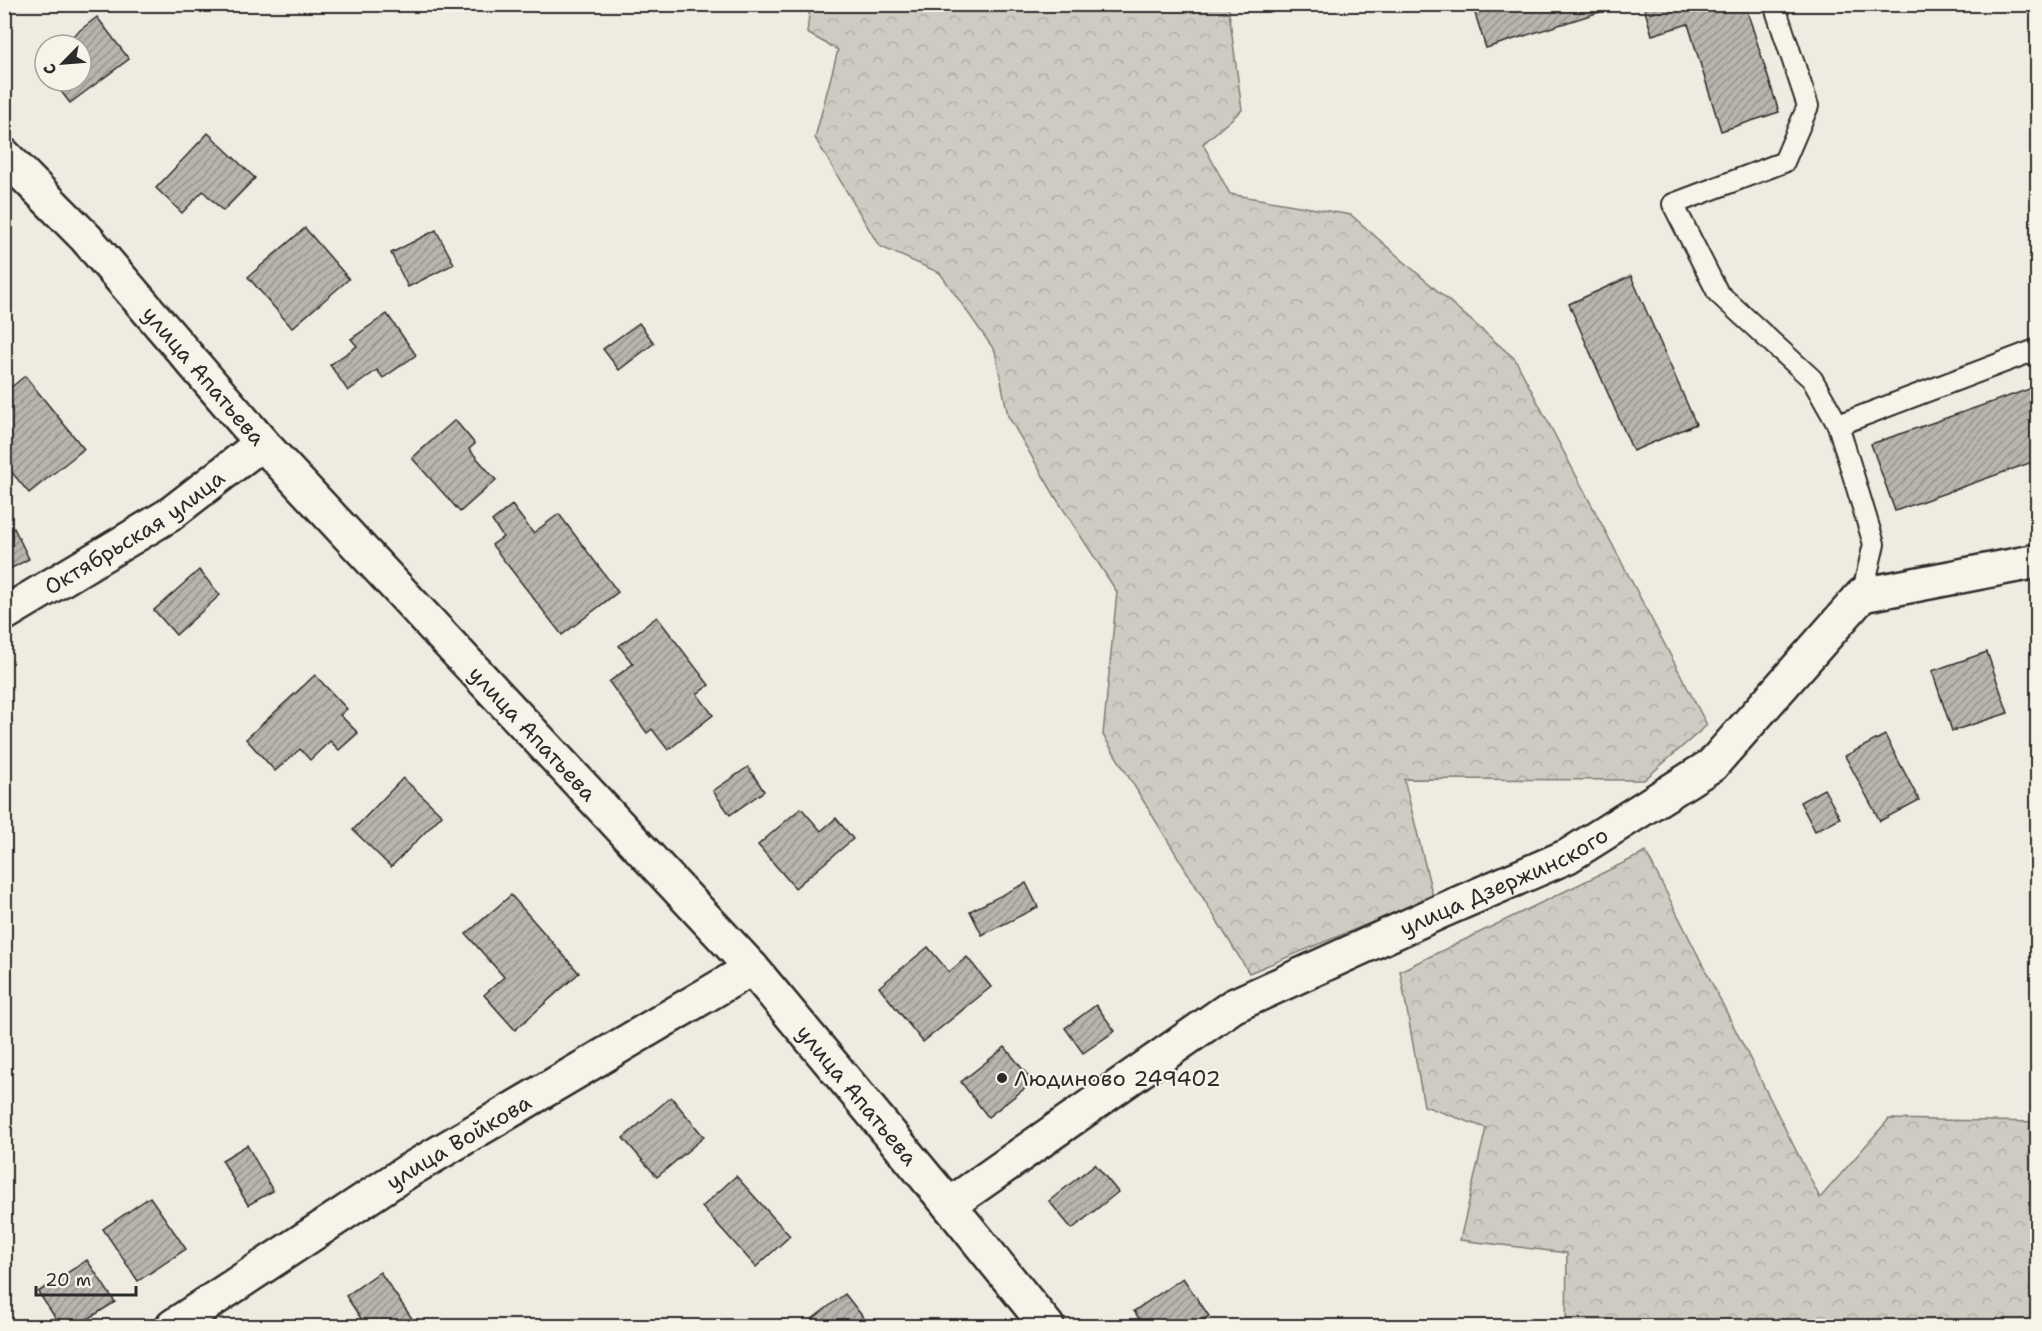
<svg xmlns="http://www.w3.org/2000/svg" width="2042" height="1331" font-family="'Shantell Sans',sans-serif">
	<style>
		.forest { fill: url(#forest-crowns); stroke: #7d7b76; stroke-width: 1.5 }
		.building { fill: url(#building-hatch); stroke: #2b2b2b; stroke-width: 1.5 }
		.lines { fill: none; stroke-linecap: round; stroke-linejoin: round }
		.service-casing { stroke: #2b2b2b; stroke-width: 24 }
		.minor-casing { stroke: #2b2b2b; stroke-width: 38 }
		.service { stroke: #f7f3e8; stroke-width: 20 }
		.minor { stroke: #f7f3e8; stroke-width: 33 }
		.poi-dot { fill: #2b2b2b; stroke: #f7f3e8; stroke-width: 2 }
		.labels { text-anchor: middle; stroke-width: 4.5; stroke-linejoin: round; paint-order: stroke }
		.street-label { font-size: 22px; fill: #2b2b2b; stroke: #f7f3e8 }
		.poi-label { font-size: 22px; fill: #2b2b2b; stroke: #f7f3e8; text-anchor: start }
	</style>
	<defs>
		<pattern id="forest-crowns" width="20" height="18" patternUnits="userSpaceOnUse" patternTransform="scale(1.5)"><rect width="20" height="18" fill="#cfcbc2"/><path d="M2 6a3 3 0 1 1 6 0M12 15a3 3 0 1 1 6 0" fill="none" stroke="#b2aea7"/></pattern>
		<pattern id="building-hatch" width="6" height="6" patternUnits="userSpaceOnUse" patternTransform="scale(1.5)"><rect width="6" height="6" fill="#b8b5ae"/><path d="M-1 1l2-2M0 6l6-6M5 7l2-2" fill="none" stroke="#96938e"/></pattern>
	</defs>
	<rect width="100%" height="100%" fill="#efebe0"/>
	<filter id="ink" filterUnits="userSpaceOnUse"><feTurbulence type="fractalNoise" baseFrequency=".0167" numOctaves="2"/><feDisplacementMap in="SourceGraphic" scale="12" xChannelSelector="R" yChannelSelector="G"/><feConvolveMatrix kernelMatrix="1 2 1 2 8 2 1 2 1" color-interpolation-filters="sRGB"/></filter>
	<g filter="url(#ink)">
		<g class="forest">
			<path d="M810 5H1228L1242 110 1203 144 1230 194 1351 215 1515 359 1707 725 1644 780 1404 779 1433 897 1249 973 1103 735 1117 592 1056 498 1008 416 995 351 940 273 879 246 815 138 838 50 807 33Z"/>
			<path d="M1646 852 1820 1198 1889 1119 2037 1122V1326H1566L1567 1253 1460 1240 1486 1128 1424 1106 1400 971Z"/>
		</g>
		<g class="building">
			<path d="M1472 4H1625L1486 48Z"/>
			<path d="M1643 4H1745L1779 112 1721 131 1688 24 1652 35Z"/>
			<path d="M97 17 129 59 70 103 53 81H81V45H61Z"/>
			<path d="M208 133 255 178 223 211 203 191 182 213 156 188Z"/>
			<path d="M305 228 349 279 292 328 248 277Z"/>
			<path d="M436 230 454 264 408 287 391 253Z"/>
			<path d="M1631 276 1696 424 1633 451 1569 304Z"/>
			<path d="M387 314 416 355 383 378 377 370 348 391 330 365 357 346 351 339Z"/>
			<path d="M639 323 654 343 619 370 603 349Z"/>
			<path d="M25 376 84 449 29 493 4 463V393Z"/>
			<path d="M2038 386V460L1895 511 1871 444Z"/>
			<path d="M455 420 475 444 469 449 496 480 460 512 412 458Z"/>
			<path d="M512 505 533 533 559 514 618 592 562 635 492 545 503 537 492 521Z"/>
			<path d="M14 528 29 559 4 572V533Z"/>
			<path d="M199 570 220 595 176 635 154 610Z"/>
			<path d="M657 617 709 685 697 694 713 715 668 750 652 729 647 733 609 682 633 664 619 646Z"/>
			<path d="M1987 652 2008 713 1952 731 1932 671Z"/>
			<path d="M315 675 347 709 340 715 358 733 339 750 330 741 310 760 300 749 275 771 246 739Z"/>
			<path d="M1885 735 1919 800 1880 821 1845 756Z"/>
			<path d="M748 767 764 791 730 815 713 791Z"/>
			<path d="M403 778 442 815 391 867 353 830Z"/>
			<path d="M1824 789 1840 818 1815 831 1800 802Z"/>
			<path d="M801 808 821 831 836 818 853 839 795 888 758 845Z"/>
			<path d="M1026 883 1038 907 982 935 970 911Z"/>
			<path d="M511 895 579 973 515 1030 484 995 504 977 466 934Z"/>
			<path d="M928 947 949 972 967 957 991 987 923 1042 879 987Z"/>
			<path d="M1096 1005 1115 1031 1083 1053 1065 1028Z"/>
			<path d="M1005 1047 1033 1082 988 1117 961 1082Z"/>
			<path d="M671 1097 704 1137 657 1177 623 1138Z"/>
			<path d="M247 1145 273 1191 248 1205 222 1160Z"/>
			<path d="M1095 1164 1118 1192 1072 1229 1049 1201Z"/>
			<path d="M736 1176 790 1236 756 1267 702 1207Z"/>
			<path d="M150 1197 186 1249 138 1281 103 1229Z"/>
			<path d="M87 1260 115 1302 77 1326H61L38 1292Z"/>
			<path d="M380 1272 413 1320 403 1326H366L346 1296Z"/>
			<path d="M1183 1278 1209 1316 1193 1326H1144L1134 1311Z"/>
			<path d="M845 1294 870 1326H818L812 1319Z"/>
		</g>
		<g class="lines">
			<g class="service-casing">
				<g id="service">
					<path d="M1774 4 1808 106 1784 162 1673 204 1718 293 1812 379 1838 425 1874 544 1862 595"/>
					<path d="M1838 425 2038 349"/>
				</g>
			</g>
			<g class="minor-casing">
				<g id="minor">
					<path id="s1" d="M4 155 86 238 262 443 752 968 949 1205 1047 1326"/>
					<path id="s2" d="M4 614 169 515 262 443"/>
					<path id="s3" d="M949 1205 1233 1006 1439 912 1568 856 1712 765 1862 595 2038 561"/>
					<path id="s4" d="M173 1326 408 1171 752 968"/>
				</g>
			</g>
			<use href="#service" class="service"/>
			<use href="#minor" class="minor"/>
		</g>
	</g>
	<circle class="poi-dot" cx="1002" cy="1078" r="6"/>
	<g class="labels">
		<g class="street-label">
			<text dy="8" stroke="none"><textPath href="#s1" startOffset="298">улица Апатьева</textPath></text>
			<text dy="8" stroke="none"><textPath href="#s2" startOffset="154">Октябрьская улица</textPath></text>
			<text dy="8" stroke="none"><textPath href="#s1" startOffset="784">улица Апатьева</textPath></text>
			<text dy="8" stroke="none"><textPath href="#s3" startOffset="645">улица Дзержинского</textPath></text>
			<text dy="8" stroke="none"><textPath href="#s1" startOffset="1270">улица Апатьева</textPath></text>
			<text dy="8" stroke="none"><textPath href="#s4" startOffset="340">улица Войкова</textPath></text>
		</g>
		<g class="poi-label">
			<text x="1014" y="1086">Людиново 249402</text>
		</g>
	</g>
	<rect width="2042" height="1331" fill="none" stroke="#f7f3e8" stroke-width="24"/>
	<rect x="12" y="12" width="2018" height="1307" fill="none" stroke="#2b2b2b" stroke-width="2" filter="url(#ink)"/>
	<g transform="translate(63 63) rotate(245)"><circle r="28" fill="#f7f3e8" stroke="#a5a39c" stroke-width="1.5"/>
	<path d="M0-4.5L10 22L0 15L-10 22Z" fill="#2b2b2b"/>
	<text y="-9" font-size="16" font-weight="bold" text-anchor="middle" fill="#2b2b2b">С</text>
	</g>
	<path d="M36 1286v9h100v-9" fill="none" stroke="#2b2b2b" stroke-width="3"/>
	<text x="45" y="1286" font-size="18" fill="#2b2b2b" stroke="#f7f3e8" stroke-width="4.5" paint-order="stroke">20 m</text>
</svg>
